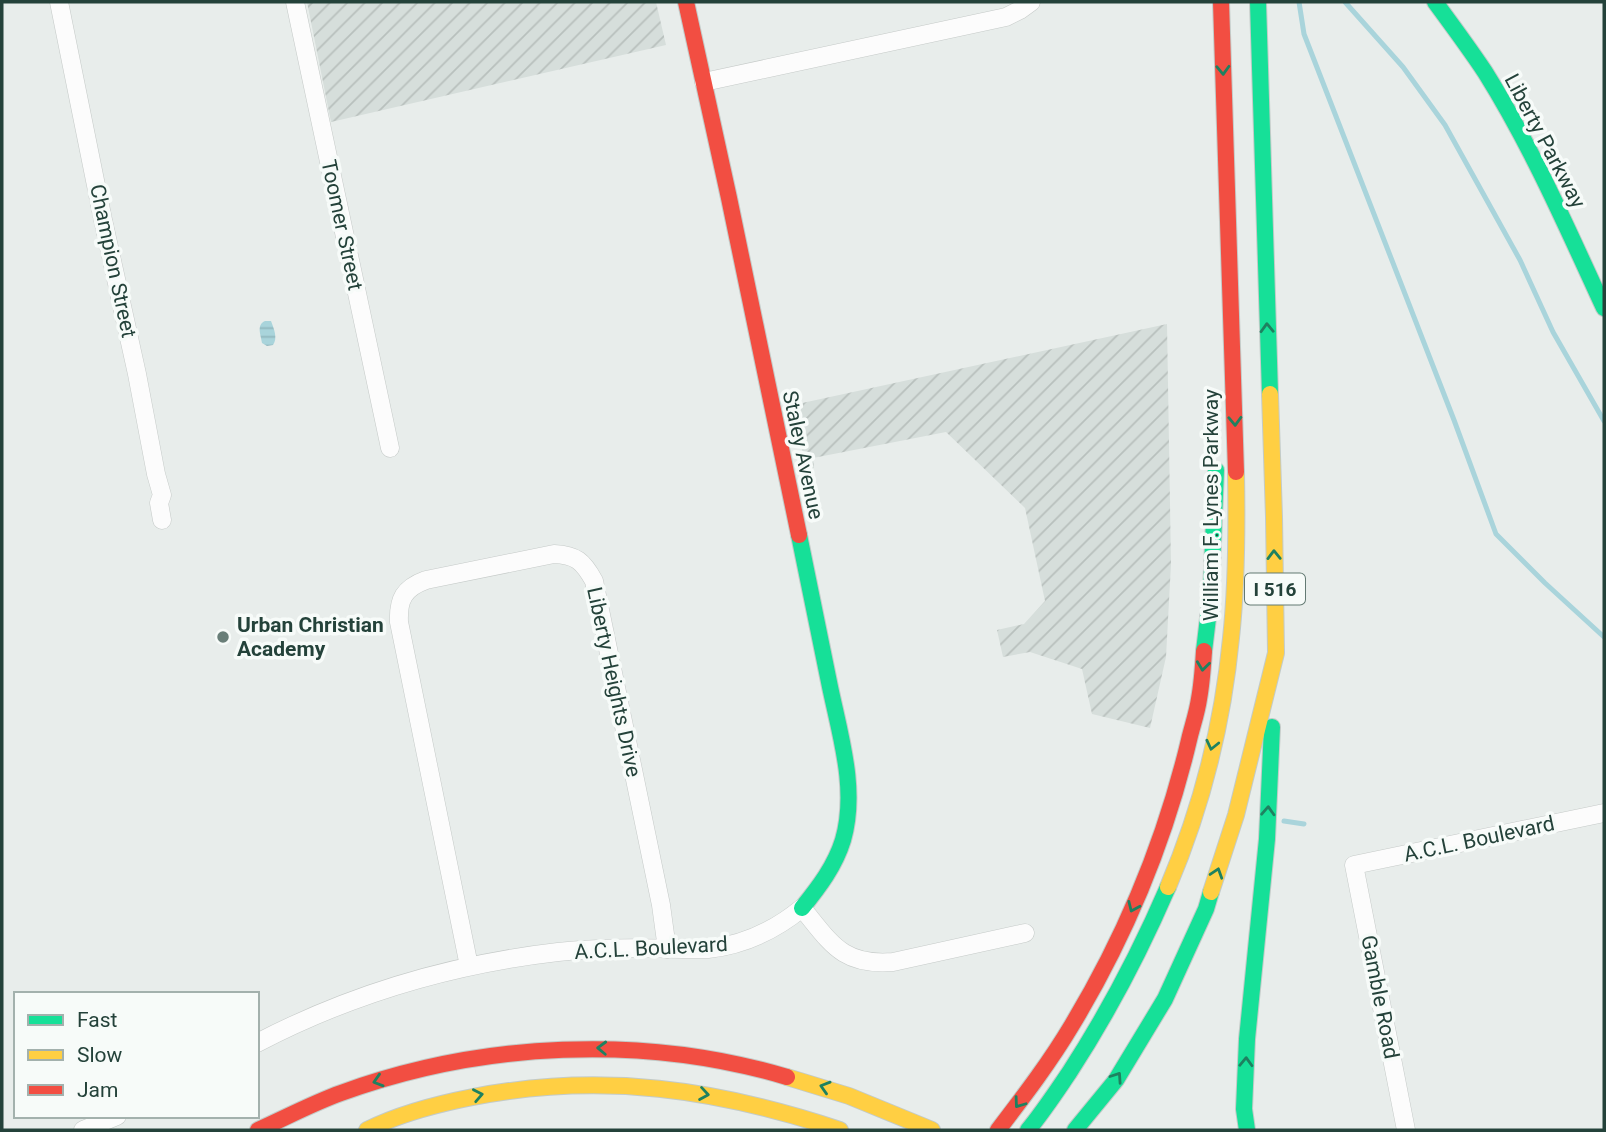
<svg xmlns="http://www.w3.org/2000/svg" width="1606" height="1132" font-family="Roboto,sans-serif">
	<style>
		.industrial { fill: url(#industrial-furrows) }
		.water { fill: url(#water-rules) }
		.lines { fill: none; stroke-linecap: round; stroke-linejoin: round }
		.stream { stroke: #a9d4db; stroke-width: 5 }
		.street-casing { stroke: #c5cac8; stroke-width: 19 }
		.fast-casing { stroke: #c3cbc8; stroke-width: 18 }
		.slow-casing { stroke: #c3cbc8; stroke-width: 18 }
		.jam-casing { stroke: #c3cbc8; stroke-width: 18 }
		.street { stroke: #fcfcfc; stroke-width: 18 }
		.fast { stroke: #16e098; stroke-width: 16 }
		.slow { stroke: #ffcf43; stroke-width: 16 }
		.jam { stroke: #f24e42; stroke-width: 16 }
		.oneway { stroke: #1e8160 }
		.poi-dot { fill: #697e78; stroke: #f7fbf9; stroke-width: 2.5 }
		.labels { text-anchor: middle; stroke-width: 7; stroke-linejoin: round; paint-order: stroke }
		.shield { fill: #f7fbf9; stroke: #637a73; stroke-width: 2 }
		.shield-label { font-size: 19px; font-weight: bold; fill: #24423a }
		.street-label { font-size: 21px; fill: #24423a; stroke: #f7fbf9 }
		.poi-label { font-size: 21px; font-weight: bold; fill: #24423a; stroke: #f7fbf9; text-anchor: start }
	</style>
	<defs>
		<pattern id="industrial-furrows" width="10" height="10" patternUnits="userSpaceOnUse" patternTransform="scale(1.75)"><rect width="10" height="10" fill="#d6dedb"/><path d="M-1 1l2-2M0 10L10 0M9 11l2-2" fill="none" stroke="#b8c0bd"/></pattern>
		<pattern id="water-rules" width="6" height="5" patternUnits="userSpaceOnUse" patternTransform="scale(1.75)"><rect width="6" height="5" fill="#a9d4db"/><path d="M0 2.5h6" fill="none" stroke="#91b7bd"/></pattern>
	</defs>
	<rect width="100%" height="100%" fill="#e8edeb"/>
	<g class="industrial">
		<path d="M307 2H656L666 45 331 122Z"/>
		<path d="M1167 324 1171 564 1166 657 1150 728 1092 714 1082 669 1030 652 1003 657 997 630 1024 624 1045 601 1025 508 946 432 813 458 814 468 806 469 793 405Z"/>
	</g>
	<path class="water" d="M265 321H271C274 329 278 338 273 345L267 346 262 343C261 335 256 325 265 321Z"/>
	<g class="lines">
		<g class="stream">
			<path d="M1299 2 1304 34 1454 420 1496 534 1545 583 1604 637"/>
			<path d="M1345 2 1403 67 1445 125 1520 260 1553 332 1604 421"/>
			<path d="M1284 821 1304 824"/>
		</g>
		<g class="street-casing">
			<g id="street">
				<path d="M59 2 103 220 137 374 156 474 162 495 159 503 162 520"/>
				<path d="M295 2 390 448"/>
				<path d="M704 82 1006 17 1020 10 1031 2"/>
				<path d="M469 966 399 622C398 599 404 588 426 580L554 554C576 555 583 561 594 581L661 905 667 949"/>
				<path d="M257 1043C351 994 453 964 558 952 608 946 659 949 708 949 744 945 774 931 802 908 831 943 842 966 893 962L1025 933"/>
				<path d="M83 1130 117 1116"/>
				<path d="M1406 1130 1354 865 1604 813"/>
			</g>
		</g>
		<g class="fast-casing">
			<g id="fast">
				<path d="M1258 2 1270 394"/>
				<path d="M1435 2C1452 25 1469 48 1485 72 1532 147 1567 228 1604 308"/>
				<path d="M799 535C809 584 819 633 829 682 839 732 858 788 843 840 835 866 819 887 802 908"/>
				<path d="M1204 651 1211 593 1216 470"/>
				<path d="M1028 1130C1043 1112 1056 1092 1069 1073 1108 1013 1140 952 1168 887"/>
				<path d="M1075 1130 1116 1080 1165 999 1206 909 1211 892"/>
				<path d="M1247 1130 1244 1109 1247 1039 1267 839 1272 727"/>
			</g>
		</g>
		<g class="slow-casing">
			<g id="slow">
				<path d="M1168 887C1201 809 1223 722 1231 638 1237 583 1237 527 1236 472"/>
				<path d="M1211 892 1236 815 1276 653 1274 517 1270 394"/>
				<path d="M787 1077 849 1096 932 1130"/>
				<path d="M367 1130C401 1113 437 1104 473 1097 602 1072 717 1089 840 1130"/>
			</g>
		</g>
		<g class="jam-casing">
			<g id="jam">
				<path d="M686 2 729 198 799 535"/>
				<path d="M1221 2 1236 472"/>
				<path d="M258 1130C285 1118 313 1103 341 1093 481 1042 644 1034 787 1077"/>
				<path d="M998 1130C1024 1096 1050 1062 1072 1025 1125 937 1165 841 1189 740 1192 727 1197 713 1199 699 1202 683 1203 667 1204 651"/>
			</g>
		</g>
		<use href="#street" class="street"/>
		<use href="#fast" class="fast"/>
		<use href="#slow" class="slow"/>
		<use href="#jam" class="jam"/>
	</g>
	<defs><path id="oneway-chevron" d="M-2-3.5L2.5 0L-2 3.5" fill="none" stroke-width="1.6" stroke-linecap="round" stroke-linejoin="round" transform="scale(1.75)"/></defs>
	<g class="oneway">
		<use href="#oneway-chevron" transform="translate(1223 70) rotate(88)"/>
		<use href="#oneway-chevron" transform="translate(1267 328) rotate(-92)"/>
		<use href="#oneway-chevron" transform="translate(1235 421) rotate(88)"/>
		<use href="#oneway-chevron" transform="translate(1274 555) rotate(-91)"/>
		<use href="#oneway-chevron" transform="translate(1203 666) rotate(97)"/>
		<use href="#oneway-chevron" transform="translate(1212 745) rotate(103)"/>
		<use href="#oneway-chevron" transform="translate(1268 811) rotate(-87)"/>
		<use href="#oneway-chevron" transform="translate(1217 873) rotate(-72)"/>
		<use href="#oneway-chevron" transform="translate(1133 907) rotate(114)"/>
		<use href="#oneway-chevron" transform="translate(602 1048) rotate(-178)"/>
		<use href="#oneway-chevron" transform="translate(1246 1062) rotate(-88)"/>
		<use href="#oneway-chevron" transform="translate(1117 1077) rotate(-56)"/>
		<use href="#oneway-chevron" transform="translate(378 1081) rotate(163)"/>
		<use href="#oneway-chevron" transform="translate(825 1087) rotate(-163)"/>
		<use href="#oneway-chevron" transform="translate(704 1094) rotate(9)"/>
		<use href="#oneway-chevron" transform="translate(478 1095) rotate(-11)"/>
		<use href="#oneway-chevron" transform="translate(1019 1103) rotate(126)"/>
	</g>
	<circle class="poi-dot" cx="223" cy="637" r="7"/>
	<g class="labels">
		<rect class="shield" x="1245" y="573.5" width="60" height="31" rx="5"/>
		<g class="shield-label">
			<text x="1275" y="596">I 516</text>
		</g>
		<g class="street-label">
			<text transform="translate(1545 141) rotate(62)" y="7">Liberty Parkway</text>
			<text transform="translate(342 225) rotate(78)" y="7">Toomer Street</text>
			<text transform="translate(113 261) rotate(78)" y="7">Champion Street</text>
			<text transform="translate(803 455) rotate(78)" y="7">Staley Avenue</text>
			<text transform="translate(1211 505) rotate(-90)" y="7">William F. Lynes Parkway</text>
			<text transform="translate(614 682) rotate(78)" y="7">Liberty Heights Drive</text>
			<text transform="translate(1479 839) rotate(-12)" y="7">A.C.L. Boulevard</text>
			<text transform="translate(651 948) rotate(-3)" y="7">A.C.L. Boulevard</text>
			<text transform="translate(1380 997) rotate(79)" y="7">Gamble Road</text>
		</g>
		<g class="poi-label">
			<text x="237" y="632">Urban Christian<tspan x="237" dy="24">Academy</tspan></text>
		</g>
	</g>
	<rect width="1606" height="1132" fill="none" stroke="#24423a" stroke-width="7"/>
	<rect x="14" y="992" width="245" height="126" fill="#f7fbf9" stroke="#a3b1ad" stroke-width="2"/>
	<rect x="28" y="1015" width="35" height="10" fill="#16e098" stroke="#a3b1ad" stroke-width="2"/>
	<text x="77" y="1027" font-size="21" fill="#24423a">Fast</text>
	<rect x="28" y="1050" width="35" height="10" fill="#ffcf43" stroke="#a3b1ad" stroke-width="2"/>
	<text x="77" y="1062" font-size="21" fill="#24423a">Slow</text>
	<rect x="28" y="1085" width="35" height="10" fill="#f24e42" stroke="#a3b1ad" stroke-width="2"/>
	<text x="77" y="1097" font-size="21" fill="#24423a">Jam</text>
</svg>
